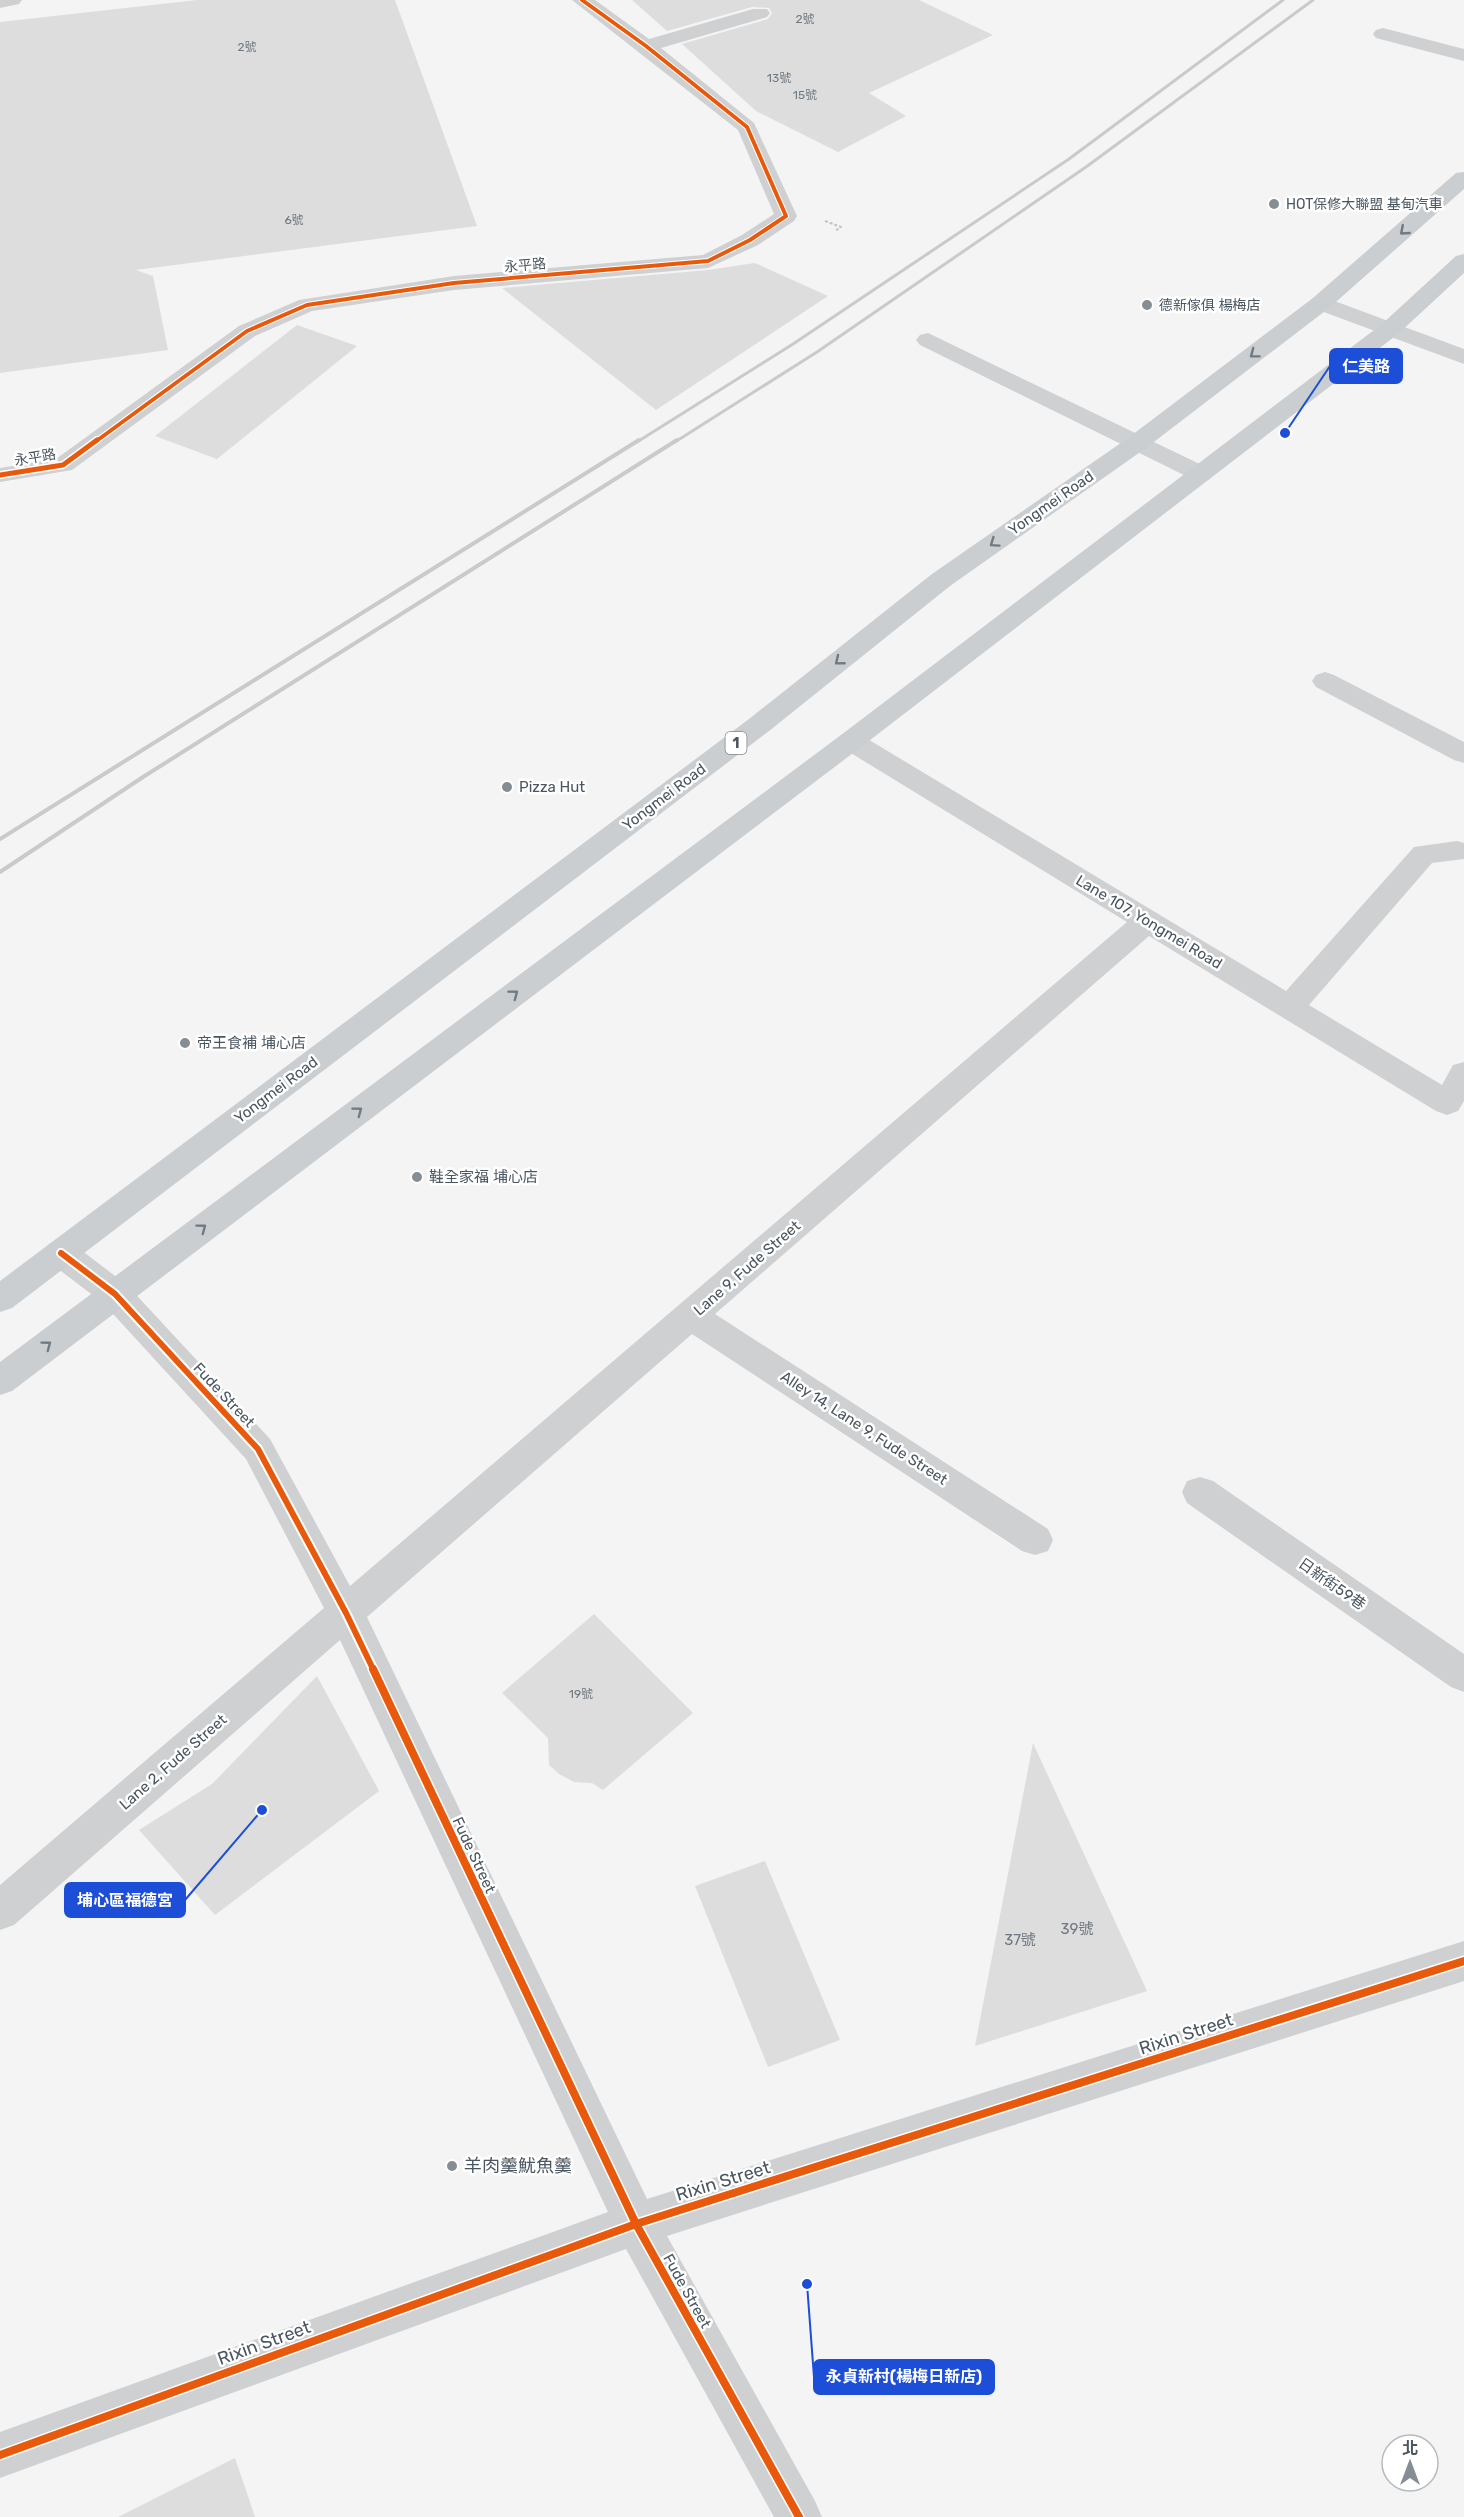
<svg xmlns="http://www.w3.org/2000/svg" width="1464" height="2517" font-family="Rubik,'Noto Sans TC',sans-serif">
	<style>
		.building { fill: #ddddde }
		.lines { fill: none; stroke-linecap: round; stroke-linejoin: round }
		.path { stroke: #bcc7c4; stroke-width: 2; stroke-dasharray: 3 2; stroke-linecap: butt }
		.minor { fill: #ced0d2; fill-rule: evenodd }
		.major { fill: #caced1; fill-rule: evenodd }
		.rail-far1 { stroke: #c9cacc; stroke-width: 3 }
		.rail { stroke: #c9cacc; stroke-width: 4 }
		.cycleway-far3-casing { stroke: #fff; stroke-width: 6 }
		.cycleway-far2-casing { stroke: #fff; stroke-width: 8 }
		.cycleway-far1-casing { stroke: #fff; stroke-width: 10 }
		.cycleway-casing { stroke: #fff; stroke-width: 11 }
		.cycleway-far3 { stroke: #e8590c; stroke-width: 4 }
		.cycleway-far2 { stroke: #e8590c; stroke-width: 5 }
		.cycleway-far1 { stroke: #e8590c; stroke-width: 6 }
		.cycleway { stroke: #e8590c; stroke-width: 8 }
		.oneway { stroke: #707a83 }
		.poi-dot { fill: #868d94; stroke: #fff; stroke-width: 2 }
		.labels { text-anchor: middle; stroke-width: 5; stroke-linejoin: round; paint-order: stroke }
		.number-label { font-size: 12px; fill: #707881 }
		.far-poi-label { font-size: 14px; fill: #4a5661; stroke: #fff; text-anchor: start }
		.far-street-label { font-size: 14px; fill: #4a5661; stroke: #fff }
		.shield { fill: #fff; stroke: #808990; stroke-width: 1.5 }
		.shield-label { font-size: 14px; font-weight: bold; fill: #4a5661 }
		.street-label { font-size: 15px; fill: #4a5661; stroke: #fff }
		.poi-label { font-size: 15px; fill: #4a5661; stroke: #fff; text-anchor: start }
		.near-number-label { font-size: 15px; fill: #707881 }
		.near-street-label { font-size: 18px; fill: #4a5661; stroke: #fff }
		.near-poi-label { font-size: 18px; fill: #4a5661; stroke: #fff; text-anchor: start }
		.leader { fill: none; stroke: #1d4ed8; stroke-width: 2 }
		.callout-dot { fill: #1d4ed8; stroke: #fff; stroke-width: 2 }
		.callout { fill: #1d4ed8; stroke: #1d4ed8; stroke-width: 2 }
		.callout-label { font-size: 16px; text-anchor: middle; font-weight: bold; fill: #fff }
	</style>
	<rect width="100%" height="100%" fill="#f4f4f4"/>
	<g class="building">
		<path d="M197 0H395L477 226 136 270 153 276 168 350 0 373V22Z"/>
		<path d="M632 0H919L993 35 869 93 906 116 838 152 756 111 682 44 768 19 772 13 769 8 752 7 667 31Z"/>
		<path d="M755 263 828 296 656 410 502 288 708 270Z"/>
		<path d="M297 325 357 346 217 459 155 436Z"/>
		<path d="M594 1614 693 1713 603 1790 592 1783 574 1782 559 1774 549 1765 548 1738 502 1693Z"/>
		<path d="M317 1676 379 1791 215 1915 139 1830 212 1784Z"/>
		<path d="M1033 1743 1147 1991 975 2046Z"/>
		<path d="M765 1861 840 2040 768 2067 695 1886Z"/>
		<path d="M235 2458 255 2517H118Z"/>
	</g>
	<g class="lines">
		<path class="path" d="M825 221 841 227 835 231"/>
		<g class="minor">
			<path d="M0 0H22L19 4 0 8Z"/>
			<path d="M572 0H595L649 39 753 9H767L770 13 767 17 661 48 754 123 797 216 794 221 758 245 708 268 454 290 312 311 255 336 72 470 0 482V468L56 459 239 326 299 300 454 276 703 255 742 235 774 214 738 130Z"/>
			<path d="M1383 28 1464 49V61L1376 38 1373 34 1376 30Z"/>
			<path d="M1321 296 1464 349V364L1313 308 1310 303 1313 298Z"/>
			<path d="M928 333 1210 469 1213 474 1210 479 1201 481 1192 479 920 345 916 340 920 335Z"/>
			<path d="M1325 672 1334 675 1464 742V763L1454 760 1316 687 1312 681 1316 675Z"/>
			<path d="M851 732 861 735 1286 991 1414 847 1457 841 1464 843V859L1432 863 1309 1005 1442 1085 1453 1065 1464 1062V1101L1458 1111 1447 1115 1436 1111 1149 936 715 1314 1048 1529 1053 1540 1048 1551 1035 1555 1022 1551 692 1334 367 1617 647 2199 1464 1941V1981L667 2236 815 2501 822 2517H774L626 2249 0 2478V2432L608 2212 340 1640 14 1925 0 1930V1885L324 1608 246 1459 103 1303 49 1262 45 1253 49 1244 61 1240 73 1244 127 1285 270 1439 350 1586 1127 922 841 747 837 741 841 735Z"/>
			<path d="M1200 1477 1213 1481 1464 1654V1692L1451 1687 1187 1503 1182 1492 1187 1481Z"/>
		</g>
		<g class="major">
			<path d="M1464 172V189L1329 308 1146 448 950 586 769 731 12 1308 0 1312V1281L749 719 932 574 1128 438 1313 298 1456 173Z"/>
			<path d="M1464 254V273L1398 334 861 747 12 1391 0 1395V1362L841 735 1382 324 1456 256Z"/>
		</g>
		<g class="rail-far1">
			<path d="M637 442 793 344 1069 159 1283 0"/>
			<path d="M675 442 817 352 1086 167 1313 0"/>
		</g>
		<g class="rail">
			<path d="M0 839 639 440"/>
			<path d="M0 872 143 777 677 440"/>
		</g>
		<g class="cycleway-far3-casing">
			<path id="cycleway-far3" d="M95 442 247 331 307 305 454 283 708 261 750 240 786 216 747 127 646 46 582 0"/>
		</g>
		<g class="cycleway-far2-casing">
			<path id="cycleway-far2" d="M0 475 63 465 97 440"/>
		</g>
		<g class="cycleway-far1-casing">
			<path id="cycleway-far1" d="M61 1253 115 1294 258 1449 346 1613 374 1671"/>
		</g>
		<g class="cycleway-casing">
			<g id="cycleway">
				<path d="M373 1669 636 2224 799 2517"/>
				<path d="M0 2455 636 2224 1464 1961"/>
			</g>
		</g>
		<use href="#cycleway-far3" class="cycleway-far3"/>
		<use href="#cycleway-far2" class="cycleway-far2"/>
		<use href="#cycleway-far1" class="cycleway-far1"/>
		<use href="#cycleway" class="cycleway"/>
	</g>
	<defs><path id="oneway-chevron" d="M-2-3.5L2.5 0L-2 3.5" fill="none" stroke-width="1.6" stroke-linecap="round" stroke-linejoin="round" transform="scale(1.5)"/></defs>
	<g class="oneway">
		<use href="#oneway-chevron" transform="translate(1404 231) rotate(139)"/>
		<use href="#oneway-chevron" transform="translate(1254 354) rotate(143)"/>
		<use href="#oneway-chevron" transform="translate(994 543) rotate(145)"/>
		<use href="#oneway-chevron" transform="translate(839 661) rotate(141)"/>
		<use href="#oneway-chevron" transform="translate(514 994) rotate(-37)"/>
		<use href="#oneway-chevron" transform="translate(358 1111) rotate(-37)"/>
		<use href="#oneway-chevron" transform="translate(202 1228) rotate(-37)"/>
		<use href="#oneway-chevron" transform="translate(47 1345) rotate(-37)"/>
	</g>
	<g class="poi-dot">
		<circle cx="1274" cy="204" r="6"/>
		<circle cx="1147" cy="305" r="6"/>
		<circle cx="507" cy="787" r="6"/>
		<circle cx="185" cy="1043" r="6"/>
		<circle cx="417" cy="1177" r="6"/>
		<circle cx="452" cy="2166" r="6"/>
	</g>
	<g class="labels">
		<g class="number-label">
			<text x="805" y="23">2號</text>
			<text x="247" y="51">2號</text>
			<text x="779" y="82">13號</text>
			<text x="805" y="99">15號</text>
			<text x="294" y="224">6號</text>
			<text x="581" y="1698">19號</text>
		</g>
		<g class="far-poi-label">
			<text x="1286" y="209">HOT保修大聯盟 基甸汽車</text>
			<text x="1159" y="310">德新傢俱 楊梅店</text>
		</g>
		<g class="far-street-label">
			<text transform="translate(525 265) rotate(-5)" y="5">永平路</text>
			<text transform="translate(35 457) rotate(-10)" y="5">永平路</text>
		</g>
		<rect class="shield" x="725.5" y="732" width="21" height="22" rx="4.5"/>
		<g class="shield-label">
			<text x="736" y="748">1</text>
		</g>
		<g class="street-label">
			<text transform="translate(1051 503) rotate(-35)" y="5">Yongmei Road</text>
			<text transform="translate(664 797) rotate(-37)" y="5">Yongmei Road</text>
			<text transform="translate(1149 922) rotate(31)" y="5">Lane 107, Yongmei Road</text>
			<text transform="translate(276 1090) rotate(-37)" y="5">Yongmei Road</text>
			<text transform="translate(747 1268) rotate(-41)" y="5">Lane 9, Fude Street</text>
			<text transform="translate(224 1395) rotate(47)" y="5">Fude Street</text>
			<text transform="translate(864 1428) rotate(33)" y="5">Alley 14, Lane 9, Fude Street</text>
			<text transform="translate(1332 1584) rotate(35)" y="5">日新街59巷</text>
			<text transform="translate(173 1762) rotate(-41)" y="5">Lane 2, Fude Street</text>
			<text transform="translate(474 1855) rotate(65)" y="5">Fude Street</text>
			<text transform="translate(687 2291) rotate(61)" y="5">Fude Street</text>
		</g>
		<g class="poi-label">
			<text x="519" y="792">Pizza Hut</text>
			<text x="197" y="1048">帝王食補 埔心店</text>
			<text x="429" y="1182">鞋全家福 埔心店</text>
		</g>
		<g class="near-number-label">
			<text x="1077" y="1934">39號</text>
			<text x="1020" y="1945">37號</text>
		</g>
		<g class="near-street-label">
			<text transform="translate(1186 2034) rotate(-18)" y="6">Rixin Street</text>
			<text transform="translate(723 2181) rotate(-17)" y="6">Rixin Street</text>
			<text transform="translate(264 2343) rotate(-20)" y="6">Rixin Street</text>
		</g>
		<g class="near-poi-label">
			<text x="464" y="2172">羊肉羹魷魚羹</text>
		</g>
	</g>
	<path class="leader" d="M1285 433L1330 366M262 1810L185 1900M807 2284L814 2377"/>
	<g class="callout-dot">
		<circle cx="1285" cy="433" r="6"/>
		<circle cx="262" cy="1810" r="6"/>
		<circle cx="807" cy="2284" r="6"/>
	</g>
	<g class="callout">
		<rect x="1330" y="349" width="72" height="34" rx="6"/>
		<rect x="65" y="1883" width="120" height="34" rx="6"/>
		<rect x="814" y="2360" width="180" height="34" rx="6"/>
	</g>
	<g class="callout-label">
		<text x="1366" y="372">仁美路</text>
		<text x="125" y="1906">埔心區福德宮</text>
		<text x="904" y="2382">永貞新村(楊梅日新店)</text>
	</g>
	<g transform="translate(1410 2463)"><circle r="28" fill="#ffffff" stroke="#b7bbc0" stroke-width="1.5"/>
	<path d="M0-4.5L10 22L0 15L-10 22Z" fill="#868d94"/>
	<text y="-9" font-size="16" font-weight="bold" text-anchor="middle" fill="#4a5661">北</text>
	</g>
</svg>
